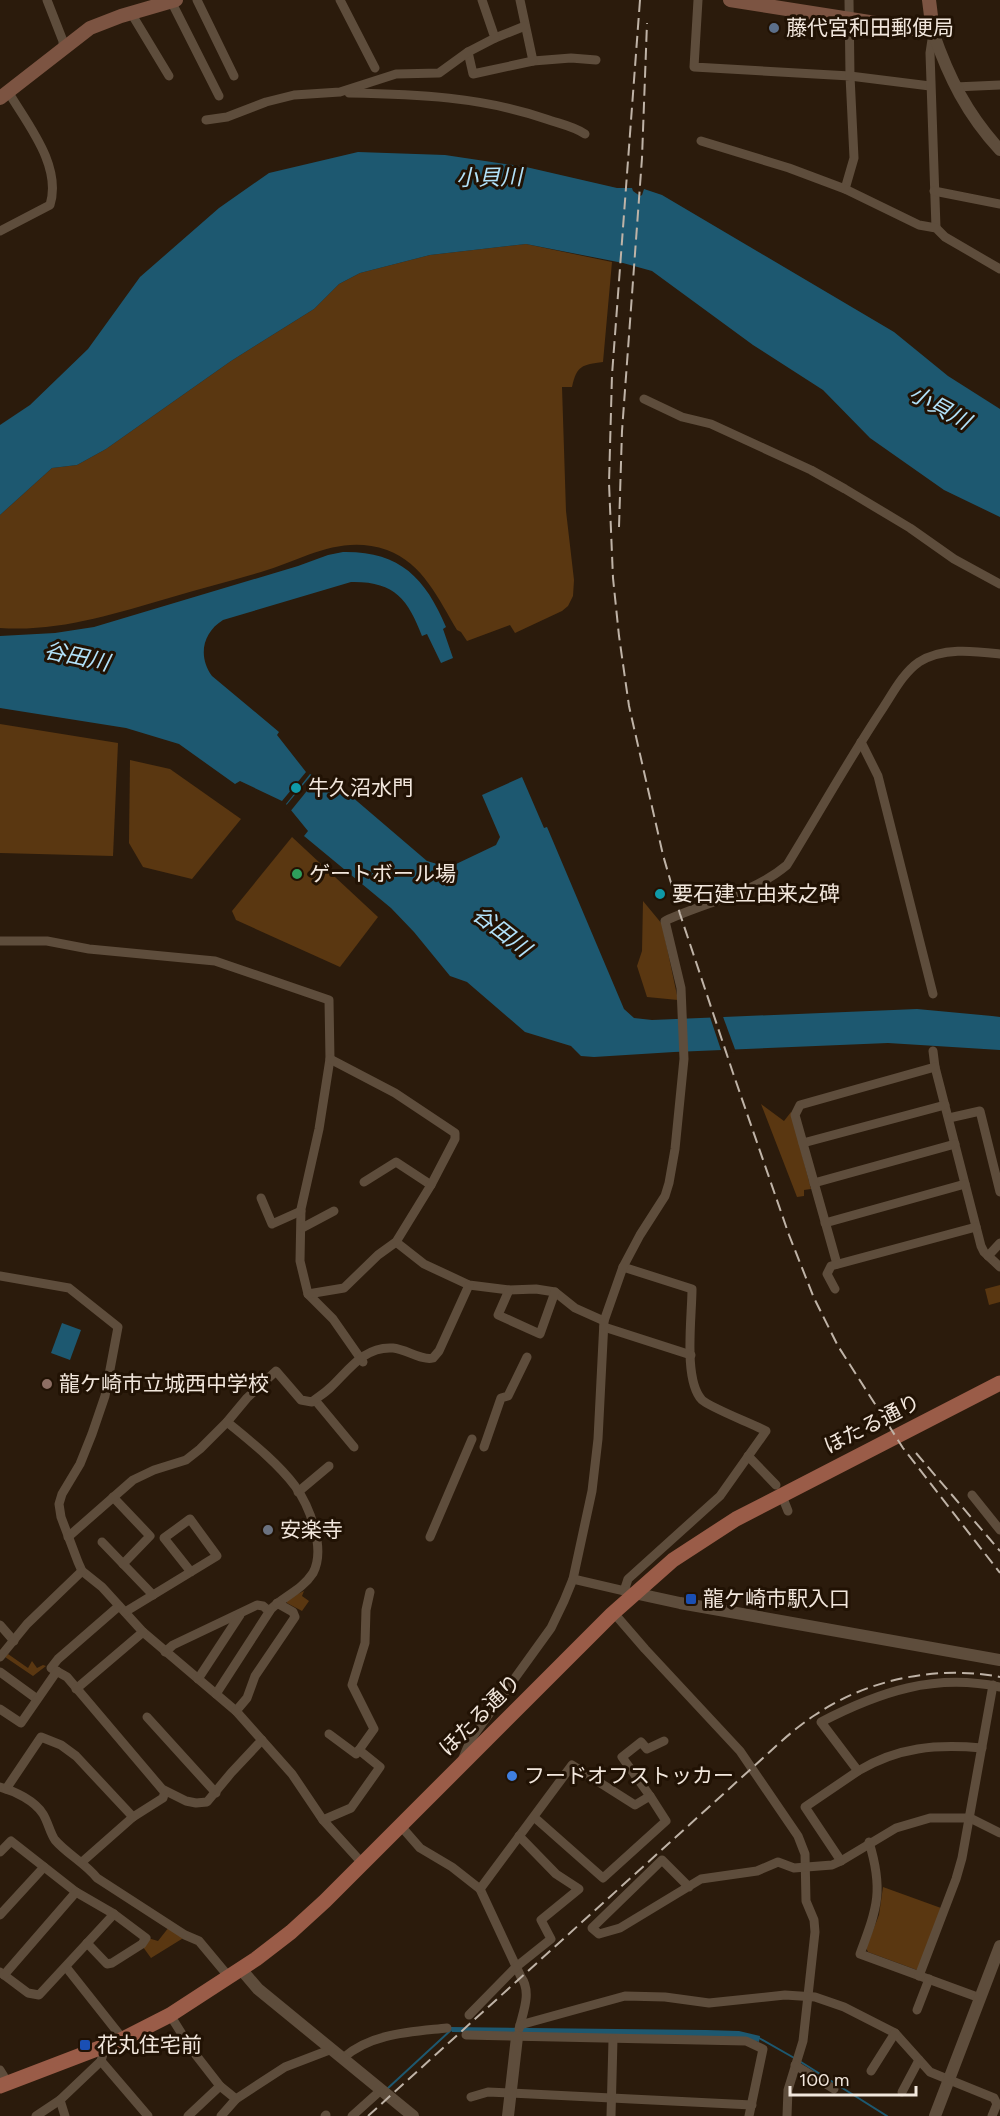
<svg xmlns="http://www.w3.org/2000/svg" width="1000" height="2116" font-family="Figtree,'Noto Sans JP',sans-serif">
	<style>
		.green { fill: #5a3711 }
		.water { fill: #1d5870 }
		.pier { fill: #2b1b0c }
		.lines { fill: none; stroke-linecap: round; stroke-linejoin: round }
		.stream { stroke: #1d5870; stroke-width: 2 }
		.minor { stroke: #5e4d3c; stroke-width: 9 }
		.tertiary { stroke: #5e4d3c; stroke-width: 12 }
		.secondary { stroke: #7c5442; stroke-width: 14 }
		.primary { stroke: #9a5c48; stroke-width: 15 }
		.rail { stroke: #bfb3a7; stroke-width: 2; stroke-dasharray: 12 6; stroke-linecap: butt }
		.service-dot { fill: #5c6f8a; stroke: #211204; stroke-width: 2 }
		.culture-dot { fill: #0f9aa8; stroke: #211204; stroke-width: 2 }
		.leisure-dot { fill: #2e9e5b; stroke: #211204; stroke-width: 2 }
		.education-dot { fill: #8d6e63; stroke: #211204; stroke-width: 2 }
		.worship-dot { fill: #6b7280; stroke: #211204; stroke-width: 2 }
		.transit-dot { fill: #1a4fb4; stroke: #211204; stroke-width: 2 }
		.shop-dot { fill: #3f7fe0; stroke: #211204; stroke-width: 2 }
		.labels { text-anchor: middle; stroke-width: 6; stroke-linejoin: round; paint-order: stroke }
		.poi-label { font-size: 21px; fill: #f2e7dd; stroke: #211204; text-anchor: start }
		.street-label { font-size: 21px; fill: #f2e7dd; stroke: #211204 }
		.water-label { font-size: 22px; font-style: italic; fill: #b2e2fa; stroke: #211204 }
	</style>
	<rect width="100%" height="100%" fill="#2b1b0c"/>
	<g class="green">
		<path d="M526 244 612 262 603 362C582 365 577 365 572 387H562L566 511 574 580 573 596 568 606 562 611 515 633 510 625 467 641 461 632 457 630C439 600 423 563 387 550 340 534 305 559 261 572 230 581 199 589 169 598 113 614 59 632 0 628V515L52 468 77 465 106 449 231 361 314 309 339 284 360 273 430 255Z"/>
		<path d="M0 724 118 743 113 856 0 853Z"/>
		<path d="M130 760 170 769 241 819 192 879 143 867 129 843Z"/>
		<path d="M292 837 378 917 340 967 236 920 232 911Z"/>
		<path d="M643 901 662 924 678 1000 647 997 637 966 642 951Z"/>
		<path d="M761 1104 784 1121 791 1112 811 1189 804 1190V1196L797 1197Z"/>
		<path d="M1000 1285V1302L989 1305 985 1289Z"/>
		<path d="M304 1591 302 1596 309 1601 302 1611 287 1603V1599Z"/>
		<path d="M8 1654 28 1668 32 1661 37 1668 43 1665 46 1666 33 1676 5 1657Z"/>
		<path d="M883 1887 941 1908 919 1968 917 1970 868 1952 866 1948 879 1915Z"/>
		<path d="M169 1927 185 1937 151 1958 143 1947 148 1938 158 1941Z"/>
	</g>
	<g class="water">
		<path d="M358 152 445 155 526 167 617 188H632L633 191 640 196 642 195 644 189 662 195 894 332 948 376 1000 409V517L944 490 870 438 823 390 753 345 652 271 623 263 526 244 430 255 360 273 339 284 314 309 231 361 106 449 77 465 52 468 0 515V425L30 405 88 349 140 277 219 208 269 173Z"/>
		<path d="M343 552C399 551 425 577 446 627L443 629 453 658 441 663 427 634 422 636C408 599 394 581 351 582L223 620C202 633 198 657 212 676L279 732 277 735 306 772 282 801 240 781 235 784 179 744 126 728 0 708V636L55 633 94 627 298 566 328 555Z"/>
		<path d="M310 774 340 792 344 790 427 861 444 866 454 865 496 845 500 837 482 795 522 777 544 828 547 827 624 1009 634 1018 652 1020 917 1009 992 1016 1000 1017V1050L888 1043 674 1052 594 1057 581 1056 571 1046 525 1032 467 982 450 976 414 932 391 908 304 836 308 831 286 804Z"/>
		<path d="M62 1323 81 1330 70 1360 51 1353Z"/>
		<path d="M450 2027 706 2030 739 2031 760 2036 759 2042 738 2037 452 2032Z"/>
	</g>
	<g class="pier">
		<path d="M313 773 319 776 289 813 284 808Z"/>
		<path d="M709 1014H722L736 1052 722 1053Z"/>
	</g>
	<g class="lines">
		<g class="stream">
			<path d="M759 2038 796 2059"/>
			<path d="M801 2062 887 2116"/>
			<path d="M387 2089 451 2030"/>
		</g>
		<g class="minor">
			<path d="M47 0 63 41V47"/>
			<path d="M197 0 234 76"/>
			<path d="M340 0 375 68"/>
			<path d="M520 0 533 61 571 58 596 60"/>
			<path d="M698 0 694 67 850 76 854 158 845 189"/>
			<path d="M849 0 850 76 930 86"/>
			<path d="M171 1 219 96"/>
			<path d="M131 13 169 76"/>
			<path d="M933 33 930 53 936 228"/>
			<path d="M495 38 525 26"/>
			<path d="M468 52 473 74 533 61"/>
			<path d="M955 87 1000 85"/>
			<path d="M349 93C416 94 483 97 546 119 560 124 573 126 585 134"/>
			<path d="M206 120 227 117 266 102 294 95 340 92 396 74 439 73 468 52 495 38 482 0"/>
			<path d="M701 141 789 168 845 189 919 225 936 228 945 237 1000 269"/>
			<path d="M934 191 1000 204"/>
			<path d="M0 231 50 205C62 166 28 125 9 93"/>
			<path d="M644 399 682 417 711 424 811 470 845 489 910 528 954 559 1000 584"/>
			<path d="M861 742 878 776 933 994"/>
			<path d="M0 941H47L89 949 215 961 329 1000 330 1059 319 1129 301 1209 300 1261 308 1294 333 1319 363 1362"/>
			<path d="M933 1051 935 1067 981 1246 984 1252 1000 1267"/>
			<path d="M949 1118 980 1111 1000 1192"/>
			<path d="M803 1143 945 1105"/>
			<path d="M364 1182 396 1162 431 1185"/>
			<path d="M814 1183 955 1144"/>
			<path d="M261 1198 272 1224 301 1211"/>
			<path d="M825 1223 965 1184"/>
			<path d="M302 1228 334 1211"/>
			<path d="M396 1242 424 1264 469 1285 509 1290 536 1289 555 1292 575 1308 604 1321"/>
			<path d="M988 1256 1000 1243"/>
			<path d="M837 1264 795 1115 800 1105 935 1067"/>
			<path d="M623 1267 692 1289C692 1317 683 1380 702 1400 711 1408 753 1424 766 1431L720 1496 628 1579 624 1591"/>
			<path d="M0 1276 69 1288 118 1327 105 1396 92 1434 80 1464 62 1494 59 1504 61 1517 78 1562 82 1571 102 1587 143 1632 236 1711 292 1774 323 1820 362 1863"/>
			<path d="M835 1289 827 1274 831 1266 976 1227"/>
			<path d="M509 1290 498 1315 540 1334 555 1292"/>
			<path d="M308 1294 344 1288 378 1255 396 1242 431 1185 455 1139V1133L395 1093 330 1059"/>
			<path d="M604 1327 691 1355"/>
			<path d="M315 1400 354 1447"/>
			<path d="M484 1447 501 1398 508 1396 527 1357"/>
			<path d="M748 1456 776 1485"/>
			<path d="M298 1492 329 1466"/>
			<path d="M972 1495 1000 1530"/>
			<path d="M113 1497 150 1536 123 1564"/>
			<path d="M784 1501 788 1511"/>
			<path d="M68 1537 133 1480 154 1470 186 1460 200 1449 227 1422 247 1398 276 1371 301 1400 312 1402C318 1397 325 1393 331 1387 349 1370 364 1346 393 1348 406 1349 422 1361 433 1358L439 1351 469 1285"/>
			<path d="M430 1537 472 1439"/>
			<path d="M102 1542 153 1595"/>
			<path d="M573 1579 629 1592"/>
			<path d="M119 1606 58 1659 51 1668 67 1677 162 1789 186 1801 196 1803 207 1802 231 1773 262 1740"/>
			<path d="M125 1612 217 1556 190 1519 164 1538 191 1572"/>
			<path d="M613 1612 645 1649 740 1751 798 1836 805 1854 806 1901 814 1920 815 1932 803 2041 788 2090 787 2116"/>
			<path d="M0 1625 14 1641"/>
			<path d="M165 1652 173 1645 257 1605 263 1606 269 1611"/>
			<path d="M0 1657 27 1624 82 1571"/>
			<path d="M0 1672 37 1699"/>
			<path d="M198 1679 240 1615"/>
			<path d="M76 1689 143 1632"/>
			<path d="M216 1694 271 1609C284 1596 302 1590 313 1573 326 1549 310 1507 295 1486 277 1462 250 1441 227 1422"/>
			<path d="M0 1709 21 1723 57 1671"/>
			<path d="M236 1711 247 1698 255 1676 295 1617 293 1612 277 1603"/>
			<path d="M147 1717 216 1793"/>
			<path d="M329 1734 356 1754 359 1750"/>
			<path d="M463 1758 471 1739 551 1628 564 1601 573 1579 592 1491 598 1439 604 1321 623 1267 640 1235 665 1196 669 1183 675 1149 684 1059 681 988 665 921C705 902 753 894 787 865 819 813 849 759 883 708 893 693 903 673 919 662 943 647 974 651 1000 654"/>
			<path d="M858 1771C898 1747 936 1744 982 1748"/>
			<path d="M0 1787C15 1791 35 1801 43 1814 48 1822 50 1833 55 1840 67 1854 85 1863 97 1878L185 1935 199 1941 229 1977"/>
			<path d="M6 1789 41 1737 61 1745 76 1756 133 1817"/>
			<path d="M650 1796 622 1757 641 1742 647 1749 664 1741"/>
			<path d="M323 1820 351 1808 380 1767 359 1750 374 1729 352 1685 365 1643 366 1610 370 1592"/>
			<path d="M399 1824 420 1848 452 1867 480 1889 521 1977C532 1992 523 2012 519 2029"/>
			<path d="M869 1842C884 1891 877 1908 860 1954L980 1998"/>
			<path d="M0 1852 11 1841 76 1892 114 1914 146 1938 142 1944 112 1963 107 1964 87 1943"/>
			<path d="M841 1861 805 1807 858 1771 821 1722C879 1692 934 1673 1000 1687"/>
			<path d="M82 1862 133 1817 163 1798 165 1791"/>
			<path d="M689 1887 662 1860 592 1928 599 1934 620 1928 701 1879 757 1871 778 1862 794 1868 832 1865 841 1861 896 1828 930 1818H970L1000 1833"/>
			<path d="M480 1889 572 1765 635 1805 650 1796 666 1821 603 1878 534 1817"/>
			<path d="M0 1915 44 1867"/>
			<path d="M66 1967 123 2039"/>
			<path d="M0 1972 28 1993 39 1995 114 1914"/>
			<path d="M4 1975 76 1892"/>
			<path d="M919 1976 956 1879 962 1858 993 1685"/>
			<path d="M917 2010 929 1979"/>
			<path d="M170 2015 192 2050 220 2086"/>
			<path d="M469 2015 516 1967 551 1939 541 1920 579 1889 556 1874 519 1836"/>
			<path d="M520 2025 625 1996 665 1997 709 2003 785 1995 815 1997 844 2007 895 2033 930 2072 994 2098 997 2104 992 2116"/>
			<path d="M466 2035 746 2041 763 2049 749 2116"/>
			<path d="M343 2058C371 2033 411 2032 447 2028"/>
			<path d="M101 2061 148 2116"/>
			<path d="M795 2065 834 2089"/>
			<path d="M0 2070 8 2083"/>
			<path d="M871 2071 895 2033"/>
			<path d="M902 2092 919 2060"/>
			<path d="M471 2097 488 2092 511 2093 752 2105"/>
			<path d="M236 2099 285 2067 332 2049"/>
			<path d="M60 2100 65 2116"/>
			<path d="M36 2116 60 2100 101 2061 103 2054 101 2047"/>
			<path d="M188 2116 220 2086 236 2099 221 2116"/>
			<path d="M325 2116 326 2115"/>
			<path d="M352 2116 381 2090"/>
			<path d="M611 2116 613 2039"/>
		</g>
		<g class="tertiary">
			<path d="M933 32C949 78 967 114 1000 150"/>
			<path d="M634 1593 680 1603 1000 1660"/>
			<path d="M241 1969 258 1989 413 2116"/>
			<path d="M508 2116 517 2037"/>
			<path d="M935 2116 1000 1946"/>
		</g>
		<g class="secondary">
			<path d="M730 0 933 32 929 0"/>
			<path d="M0 98 90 28 121 16 176 0"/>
		</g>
		<path class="primary" d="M0 2086 123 2039 170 2015 256 1959 291 1932 325 1901 612 1614 673 1560 736 1519 1000 1383"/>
		<g class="rail">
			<path d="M640 0 612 375 609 483 613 578 619 636 629 706 663 855 680 914 733 1073 789 1235 814 1298 838 1346 903 1448 1000 1573"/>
			<path d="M619 527 622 431 642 158 647 23"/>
			<path d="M916 1453 1000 1551"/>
			<path d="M368 2116 752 1768C772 1750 792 1730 815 1715 868 1679 937 1665 1000 1677"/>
		</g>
	</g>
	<circle class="service-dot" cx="774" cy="28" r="6"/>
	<g class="culture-dot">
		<circle cx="296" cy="788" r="6"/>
		<circle cx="660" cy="894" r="6"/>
	</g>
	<circle class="leisure-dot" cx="297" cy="874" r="6"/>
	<circle class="education-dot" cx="47" cy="1384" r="6"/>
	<circle class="worship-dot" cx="268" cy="1530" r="6"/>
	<g class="transit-dot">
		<rect x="685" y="1593" width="12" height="12" rx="3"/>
		<rect x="79" y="2039" width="12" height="12" rx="3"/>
	</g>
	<circle class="shop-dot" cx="512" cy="1776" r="6"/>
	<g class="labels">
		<g class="poi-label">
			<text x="786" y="35">藤代宮和田郵便局</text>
			<text x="308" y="795">牛久沼水門</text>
			<text x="309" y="881">ゲートボール場</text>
			<text x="672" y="901">要石建立由来之碑</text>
			<text x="59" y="1391">龍ケ崎市立城西中学校</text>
			<text x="280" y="1537">安楽寺</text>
			<text x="703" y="1606">龍ケ崎市駅入口</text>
			<text x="524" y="1783">フードオフストッカー</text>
			<text x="97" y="2052">花丸住宅前</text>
		</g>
		<g class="street-label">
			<text transform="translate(872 1424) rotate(-27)" y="7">ほたる通り</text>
			<text transform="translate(480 1715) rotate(-45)" y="7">ほたる通り</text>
		</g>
		<g class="water-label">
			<text transform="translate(489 177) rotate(-1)" y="8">小貝川</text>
			<text transform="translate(940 407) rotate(29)" y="8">小貝川</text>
			<text transform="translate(77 656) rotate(12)" y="8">谷田川</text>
			<text transform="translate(502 931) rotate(38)" y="8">谷田川</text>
		</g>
	</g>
	<path d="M790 2086v9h126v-9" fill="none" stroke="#f2e7dd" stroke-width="3"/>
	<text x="799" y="2086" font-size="18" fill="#f2e7dd" stroke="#211204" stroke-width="4.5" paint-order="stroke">100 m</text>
</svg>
